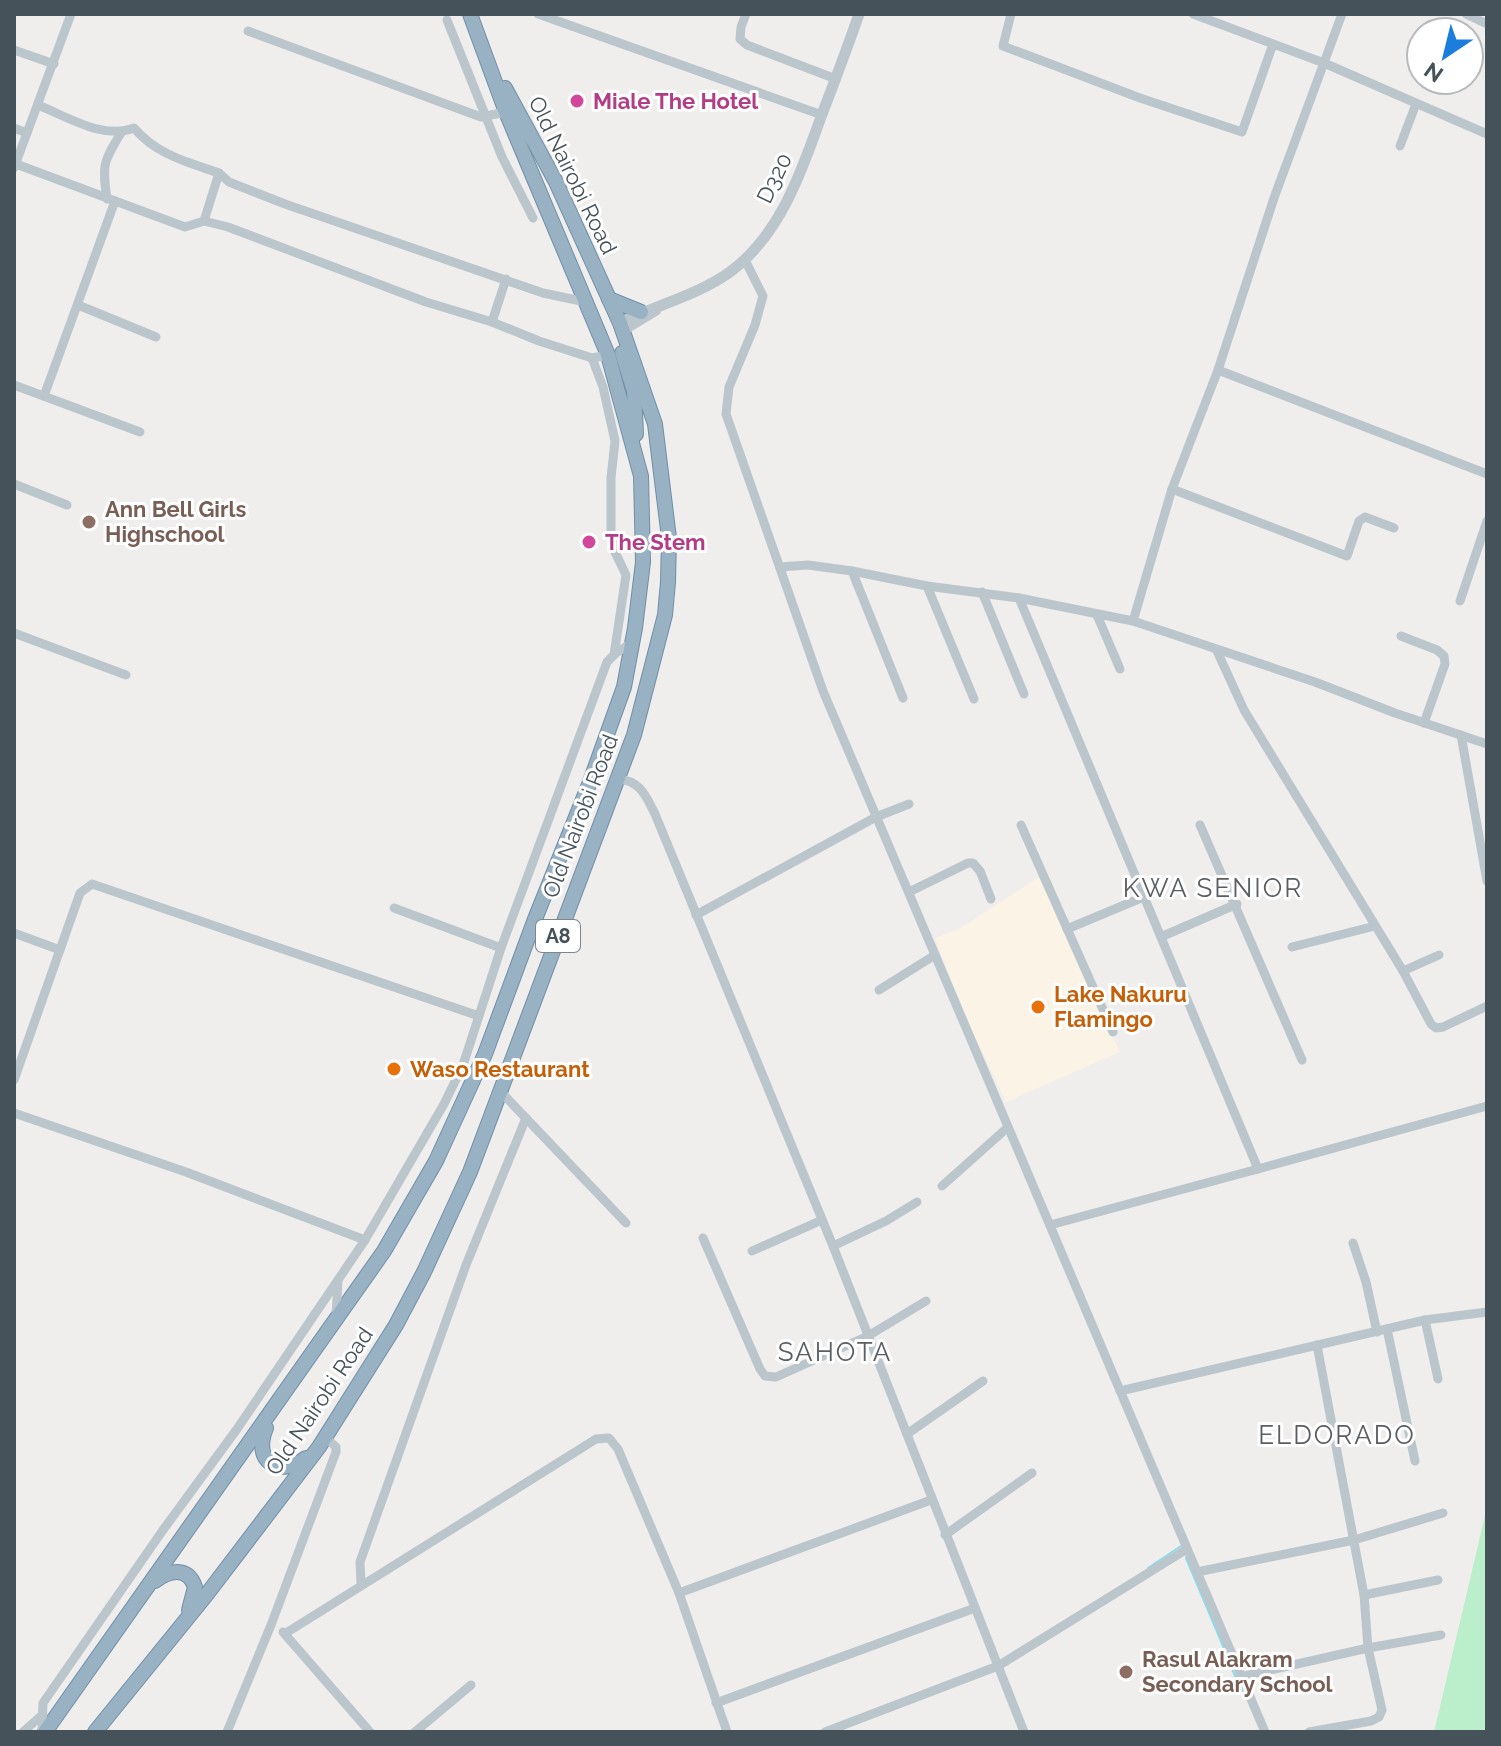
<svg xmlns="http://www.w3.org/2000/svg" width="1501" height="1746" font-family="Raleway,sans-serif">
	<style>
		.commercial { fill: #fbf3e5 }
		.green { fill: #bbeeca }
		.lines { fill: none; stroke-linecap: round; stroke-linejoin: round }
		.stream { stroke: #88ddea; stroke-width: 2 }
		.trunk-casing { stroke: #708fa7; stroke-width: 16 }
		.minor { stroke: #bbc6cc; stroke-width: 9 }
		.tertiary { stroke: #bbc6cc; stroke-width: 11 }
		.trunk { stroke: #98b2c4; stroke-width: 14 }
		.hotel-dot { fill: #d1479c; stroke: #fff; stroke-width: 3 }
		.education-dot { fill: #8d6e63; stroke: #fff; stroke-width: 3 }
		.food-dot { fill: #e8710a; stroke: #fff; stroke-width: 3 }
		.labels { text-anchor: middle; stroke-width: 6; stroke-linejoin: round; paint-order: stroke }
		.shield { fill: #fff; stroke: #7d868c; stroke-width: 2 }
		.shield-label { font-size: 20px; font-weight: bold; fill: #45525a }
		.hotel-label { font-size: 22px; font-weight: bold; fill: #b23c85; stroke: #fff; text-anchor: start }
		.street-label { font-size: 22px; fill: #45525a; stroke: #fff }
		.education-label { font-size: 22px; font-weight: bold; fill: #785e54; stroke: #fff; text-anchor: start }
		.food-label { font-size: 22px; font-weight: bold; fill: #c56008; stroke: #fff; text-anchor: start }
		.quarter-label { font-size: 26px; letter-spacing: 2px; fill: #5a5e62; stroke: #fff }
	</style>
	<rect width="100%" height="100%" fill="#f0eded"/>
	<path class="commercial" d="M1039 877 1120 1052 1006 1102 966 1018 935 938 959 929Z"/>
	<path class="green" d="M1487 1507V1732H1434Z"/>
	<g class="lines">
		<g class="stream">
			<path d="M1186 1558 1231 1665"/>
			<path d="M1148 1568 1181 1546"/>
			<path d="M1232 1669 1239 1685"/>
			<path d="M1240 1687 1246 1698"/>
		</g>
		<g class="trunk-casing">
			<g id="trunk">
				<path d="M609 299 641 312"/>
				<path d="M622 353 634 391 636 434"/>
				<path d="M266 1428C252 1462 279 1478 306 1458"/>
				<path d="M155 1581C169 1570 188 1566 195 1587L189 1610"/>
				<path d="M45 1732 384 1251 436 1161 485 1054 535 919 590 782 624 687 635 628 643 562 641 476 608 355 506 112 470 14"/>
				<path d="M95 1732 207 1594 319 1447 396 1325 424 1272 470 1172 634 735 665 615 668 582 669 538 655 424 620 323 556 182 505 88"/>
			</g>
		</g>
		<g class="minor">
			<path d="M538 14 822 115"/>
			<path d="M746 14 741 27 740 39 747 45 836 79"/>
			<path d="M1011 14 1003 46 1140 98 1242 132 1273 44"/>
			<path d="M1193 14 1324 63 1487 134"/>
			<path d="M1466 14 1487 24"/>
			<path d="M447 20 502 157 533 218"/>
			<path d="M248 31 481 117 506 112"/>
			<path d="M14 50 54 64"/>
			<path d="M38 105C68 117 103 140 134 128 157 155 187 162 219 173"/>
			<path d="M14 128 27 133"/>
			<path d="M1400 146 1416 104"/>
			<path d="M16 164 185 227 204 221 228 227 426 302 492 322 539 341 592 358 608 355"/>
			<path d="M14 168 71 14"/>
			<path d="M107 199C102 165 103 162 121 133"/>
			<path d="M204 221 219 173 229 182 285 204 543 293 586 302"/>
			<path d="M745 260 763 296 755 325 729 387 726 414 823 691 1265 1732"/>
			<path d="M78 305 156 337"/>
			<path d="M492 322 506 279"/>
			<path d="M592 358 603 387 615 441 611 478V533L614 550 626 575 614 655"/>
			<path d="M1218 370 1487 474"/>
			<path d="M14 385 140 432"/>
			<path d="M44 396 115 201"/>
			<path d="M14 484 67 505"/>
			<path d="M1172 489 1347 556 1359 521 1365 517 1394 528"/>
			<path d="M780 567 808 565 852 571 927 586 1019 598 1133 621 1315 682 1395 713 1487 744"/>
			<path d="M852 571 903 698"/>
			<path d="M927 586 974 699"/>
			<path d="M982 592 1024 694"/>
			<path d="M1019 598 1258 1169 1050 1225"/>
			<path d="M1460 601 1487 521"/>
			<path d="M1097 615 1120 669"/>
			<path d="M1133 621 1172 489 1218 370 1274 198 1342 14"/>
			<path d="M14 633 126 675"/>
			<path d="M1401 636 1437 650 1444 656 1445 664 1424 723"/>
			<path d="M1217 651 1244 710 1403 971 1431 1024 1436 1028 1443 1027 1487 1006"/>
			<path d="M1461 735 1487 881"/>
			<path d="M617 779C640 780 646 796 655 814L833 1246 1024 1732"/>
			<path d="M1021 825 1113 1032"/>
			<path d="M1200 825 1302 1060"/>
			<path d="M909 892 968 863H973L980 871 991 899"/>
			<path d="M394 908 501 948"/>
			<path d="M696 915 876 817 909 804"/>
			<path d="M1067 929 1146 896"/>
			<path d="M14 933 60 950"/>
			<path d="M1163 936 1237 904"/>
			<path d="M1292 947 1375 926"/>
			<path d="M1403 971 1439 955"/>
			<path d="M879 990 935 955"/>
			<path d="M14 1080 80 893 92 884 479 1016"/>
			<path d="M500 1091 626 1223"/>
			<path d="M14 1113 186 1172 365 1240"/>
			<path d="M1258 1169 1487 1106"/>
			<path d="M942 1186 1007 1128"/>
			<path d="M703 1238 760 1369 765 1376 776 1377 868 1336 926 1301"/>
			<path d="M1353 1243 1366 1282 1377 1332"/>
			<path d="M833 1246 886 1221 917 1202"/>
			<path d="M752 1251 822 1220"/>
			<path d="M336 1317 338 1280"/>
			<path d="M1425 1320 1438 1379"/>
			<path d="M1387 1329 1415 1461"/>
			<path d="M1120 1391 1425 1320 1487 1312"/>
			<path d="M907 1434 983 1381"/>
			<path d="M945 1535 1032 1473"/>
			<path d="M1197 1572 1354 1540 1443 1513"/>
			<path d="M361 1583 360 1562 466 1265 526 1118"/>
			<path d="M679 1593 931 1500"/>
			<path d="M1364 1595 1438 1580"/>
			<path d="M283 1632 370 1732"/>
			<path d="M286 1633 596 1439 609 1438 618 1449 679 1593 727 1732"/>
			<path d="M1240 1677 1368 1648 1441 1635"/>
			<path d="M716 1703 975 1608"/>
			<path d="M23 1732 42 1715"/>
			<path d="M42 1732 43 1703 163 1530 237 1429 365 1240 444 1104 463 1065 501 948 607 662 616 653 633 642"/>
			<path d="M227 1732 271 1625 336 1452V1447L325 1437"/>
			<path d="M415 1732 471 1685"/>
			<path d="M825 1732 998 1666 1187 1549"/>
			<path d="M1309 1732 1371 1721 1379 1717 1382 1710 1368 1648 1364 1595 1317 1345"/>
		</g>
		<g class="tertiary">
			<path d="M620 323C656 305 696 296 730 272 780 235 801 173 821 117 834 83 847 49 859 14"/>
			<path d="M623 330 656 310"/>
		</g>
		<use href="#trunk" class="trunk"/>
	</g>
	<g class="hotel-dot">
		<circle cx="577" cy="101" r="8"/>
		<circle cx="589" cy="542" r="8"/>
	</g>
	<g class="education-dot">
		<circle cx="89" cy="522" r="8"/>
		<circle cx="1126" cy="1672" r="8"/>
	</g>
	<g class="food-dot">
		<circle cx="1038" cy="1007" r="8"/>
		<circle cx="394" cy="1069" r="8"/>
	</g>
	<g class="labels">
		<rect class="shield" x="536" y="920" width="44" height="32" rx="6"/>
		<g class="shield-label">
			<text x="558" y="943">A8</text>
		</g>
		<g class="hotel-label">
			<text x="593" y="109">Miale The Hotel</text>
			<text x="605" y="550">The Stem</text>
		</g>
		<g class="street-label">
			<text transform="translate(573 175) rotate(64)" y="8">Old Nairobi Road</text>
			<text transform="translate(774 178) rotate(-64)" y="8">D320</text>
			<text transform="translate(580 816) rotate(-69)" y="8">Old Nairobi Road</text>
			<text transform="translate(319 1401) rotate(-56)" y="8">Old Nairobi Road</text>
		</g>
		<g class="education-label">
			<text x="105" y="517">Ann Bell Girls<tspan x="105" dy="25">Highschool</tspan></text>
			<text x="1142" y="1667">Rasul Alakram<tspan x="1142" dy="25">Secondary School</tspan></text>
		</g>
		<g class="food-label">
			<text x="1054" y="1002">Lake Nakuru<tspan x="1054" dy="25">Flamingo</tspan></text>
			<text x="410" y="1077">Waso Restaurant</text>
		</g>
		<g class="quarter-label">
			<text x="1213" y="897">KWA SENIOR</text>
			<text x="835" y="1361">SAHOTA</text>
			<text x="1337" y="1444">ELDORADO</text>
		</g>
	</g>
	<rect width="1501" height="1746" fill="none" stroke="#45525a" stroke-width="32"/>
	<g transform="translate(1445 56) rotate(215)"><circle r="38" fill="#ffffff" stroke="#b5babd" stroke-width="2"/>
	<path d="M0-6L14 30L0 20L-14 30Z" fill="#1b7edc"/>
	<text y="-12" font-size="22" font-weight="bold" text-anchor="middle" fill="#45525a">N</text>
	</g>
</svg>
